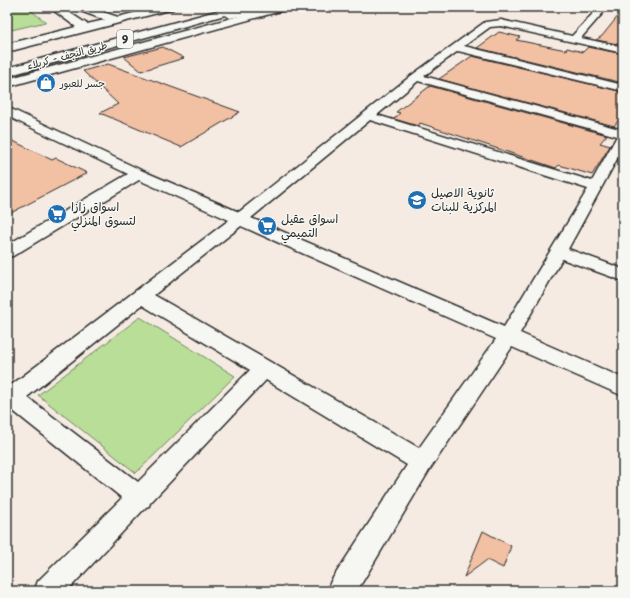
<svg xmlns="http://www.w3.org/2000/svg" width="630" height="598" font-family="'Playpen Sans','Playpen Sans Arabic',sans-serif">
	<style>
		.green { fill: #b9de98; stroke: #728462 }
		.building { fill: #f2c0a3; stroke: #2b2b2b }
		.lines { fill: none; stroke-linecap: round; stroke-linejoin: round }
		.street-casing { stroke: #2b2b2b; stroke-width: 3 }
		.secondary-casing { stroke: #2b2b2b; stroke-width: 3 }
		.highway-casing { stroke: #2b2b2b; stroke-width: 3 }
		.street { fill: #f6f6f2; fill-rule: evenodd }
		.secondary { fill: #f6f6f2; fill-rule: evenodd }
		.highway { fill: #f6f6f2; fill-rule: evenodd }
		.labels { text-anchor: middle; stroke-width: 3; stroke-linejoin: round; paint-order: stroke }
		.far-street-label { font-size: 10px; fill: #2b2b2b; stroke: #f6f6f2 }
		.far-poi-label { font-size: 10px; fill: #2b2b2b; stroke: #f6f6f2; text-anchor: start }
		.shield { fill: #f6f6f2; stroke: #686867; stroke-width: 1 }
		.shield-label { font-size: 11px; font-weight: bold; fill: #2b2b2b }
		.poi-label { font-size: 12px; fill: #2b2b2b; stroke: #f6f6f2; text-anchor: start }
	</style>
	<rect width="100%" height="100%" fill="#f5ebe2"/>
	<filter id="ink" filterUnits="userSpaceOnUse"><feTurbulence type="fractalNoise" baseFrequency=".025" numOctaves="2"/><feDisplacementMap in="SourceGraphic" scale="8" xChannelSelector="R" yChannelSelector="G"/><feConvolveMatrix kernelMatrix="1 2 1 2 8 2 1 2 1" color-interpolation-filters="sRGB"/></filter>
	<g filter="url(#ink)">
		<g class="green">
			<path d="M7 7H26L46 22 7 31Z"/>
			<path d="M140 317 235 376 136 473 38 395Z"/>
		</g>
		<g class="building">
			<path d="M623 10V45L596 40 602 36Z"/>
			<path d="M499 32 520 37 516 40 566 50 567 48 583 52 588 47 623 54V83L477 48Z"/>
			<path d="M163 47 184 58 141 71 124 57Z"/>
			<path d="M472 56 623 92V115L614 126 439 79Z"/>
			<path d="M108 64 240 112 181 147 100 113 118 104 83 71Z"/>
			<path d="M430 86 607 135 600 143 610 146 592 175 559 165 556 168 420 123 418 126 394 119 400 113 396 112Z"/>
			<path d="M7 138 52 160 56 158 87 173 7 215Z"/>
			<path d="M483 531 511 546 503 568 487 560 464 577Z"/>
		</g>
		<g class="lines">
			<g class="street-casing">
				<path id="street" d="M599 7H608L581 38 623 47V53L501 26 490 27 464 46 623 85V91L458 51 424 76 623 130V148L568 249 623 269V281L562 259 520 333 623 378V396L512 347 430 469 357 591H327L331 581 407 465 266 380 150 503 149 506 146 507 67 591H34L38 581 122 498 7 406V385L10 386 229 220 139 180 13 256 7 257V245L128 174 7 116V107L143 171 239 212 412 75 485 22 501 20 572 36ZM418 81 617 136 592 181 377 115ZM370 120 588 189 504 327 251 218ZM241 226 496 339 419 448 154 295ZM142 305 250 370 138 482 27 397Z"/>
			</g>
			<g class="secondary-casing">
				<g id="secondary">
					<path d="M49 7H61L87 24 105 20 75 9 74 7H88L118 17 156 7H174L173 9 7 52V44L76 27Z"/>
					<path d="M272 7H289L288 9 7 87V79Z"/>
				</g>
			</g>
			<g class="highway-casing">
				<path id="highway" d="M231 7H248L247 8 276 7 271 10 230 18 225 15 7 76V68Z"/>
			</g>
			<use href="#street" class="street"/>
			<use href="#secondary" class="secondary"/>
			<use href="#highway" class="highway"/>
		</g>
	</g>
	<defs>
		<g id="shop-disc" transform="scale(1)"><circle r="9.5" fill="#1f6fb2" stroke="#f6f6f2"/><path d="M-5-2.5h2.3a2.7 3.5 0 0 1 5.4 0H5L5.5 6h-11ZM-1.5-2.5h3a1.5 2.3 0 0 0-3 0Z" fill="#fff"/></g>
		<g id="school-disc" transform="scale(1)"><circle r="9.5" fill="#1f6fb2" stroke="#f6f6f2"/><path d="M0-5L7-2L0 1L-7-2ZM-4 1L0 2.5L4 1V4Q0 6-4 4Z" fill="#fff"/></g>
		<g id="supermarket-disc" transform="scale(1)"><circle r="9.5" fill="#1f6fb2" stroke="#f6f6f2"/><path d="M-6-5.5h2.5l.6 2H6L4.5 2H-2.5L-4.4-4H-6ZM-1.5 3.2a1.3 1.3 0 1 0 .1 0ZM3 3.2a1.3 1.3 0 1 0 .1 0Z" fill="#fff"/></g>
	</defs>
	<g fill-rule="evenodd">
		<use href="#shop-disc" x="46" y="83"/>
		<use href="#school-disc" x="417" y="200"/>
		<use href="#supermarket-disc" x="57" y="214"/>
		<use href="#supermarket-disc" x="267" y="226"/>
	</g>
	<g class="labels">
		<g class="far-street-label">
			<text transform="translate(67 55) rotate(-15)" y="4">طريق النجف - کربلاء</text>
		</g>
		<g class="far-poi-label">
			<text x="60" y="87">جسر للعبور</text>
		</g>
		<rect class="shield" x="117" y="30" width="16" height="18" rx="3"/>
		<g class="shield-label">
			<text x="125" y="43">9</text>
		</g>
		<g class="poi-label">
			<text x="431" y="197">ثانوية الاصيل<tspan x="431" dy="14">المركزية للبنات</tspan></text>
			<text x="71" y="211">اسواق زازا<tspan x="71" dy="14">لتسوق المنزلي</tspan></text>
			<text x="281" y="223">اسواق عقيل<tspan x="281" dy="14">التميمي</tspan></text>
		</g>
	</g>
	<rect width="630" height="598" fill="none" stroke="#f6f6f2" stroke-width="24"/>
	<rect x="12" y="12" width="606" height="574" fill="none" stroke="#2b2b2b" stroke-width="1.5" filter="url(#ink)"/>
</svg>
